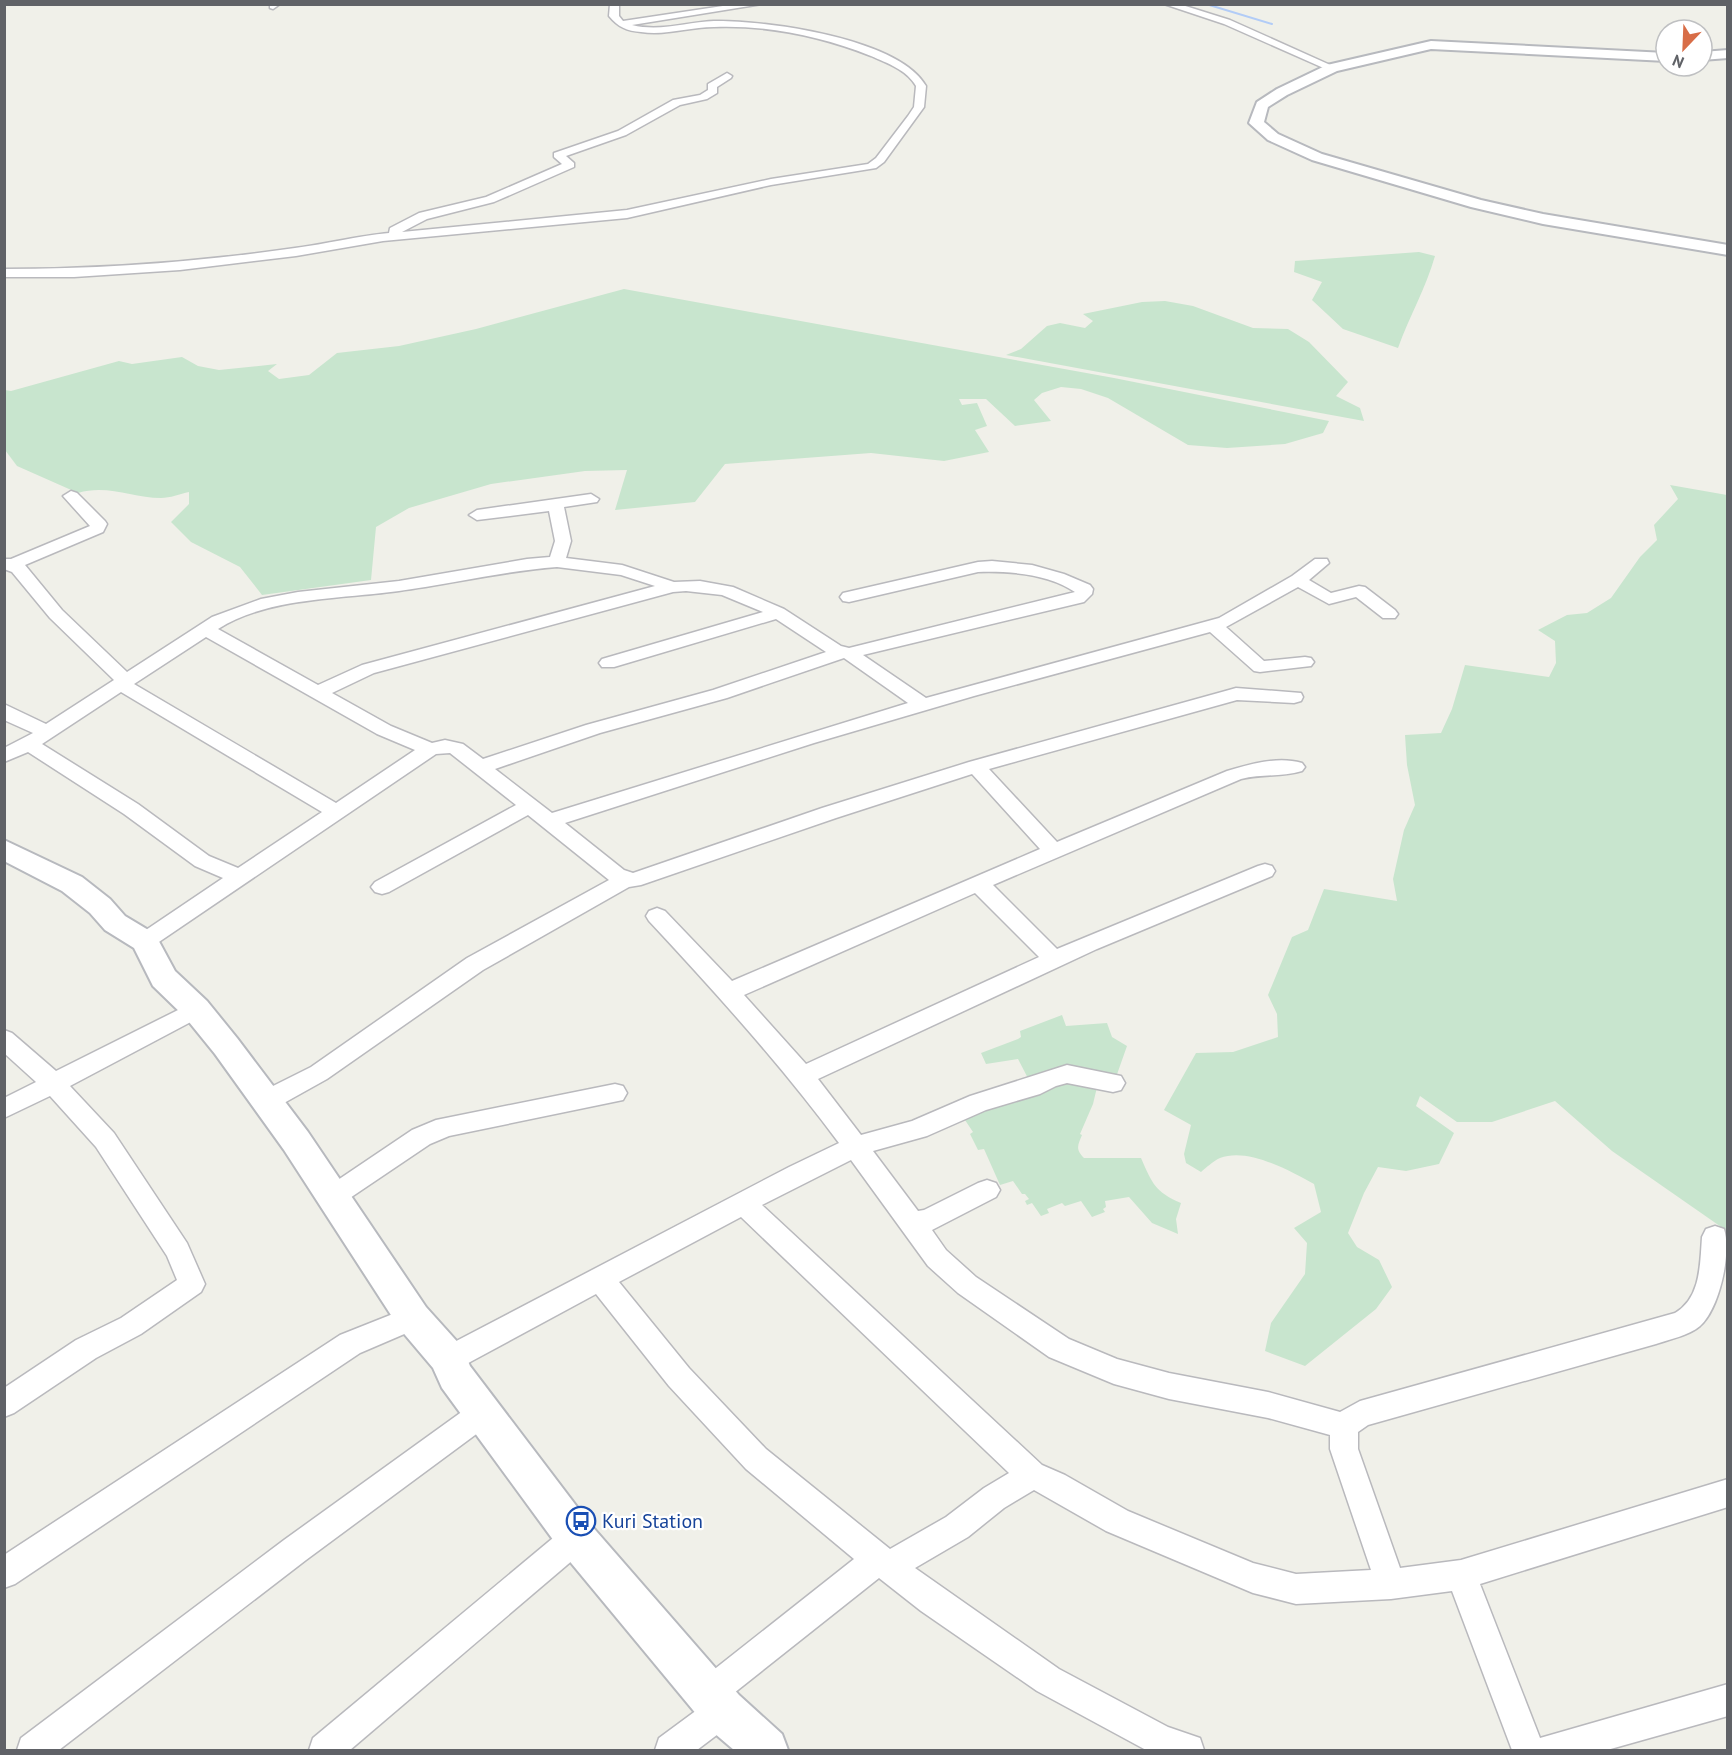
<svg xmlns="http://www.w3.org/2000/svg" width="1732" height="1755" font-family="'PT Sans',sans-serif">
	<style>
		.green { fill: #c8e5ce }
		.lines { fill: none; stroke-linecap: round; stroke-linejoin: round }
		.stream { stroke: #b2ccf7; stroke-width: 2 }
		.minor-casing { stroke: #b9b9bd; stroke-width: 3 }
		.secondary-casing { stroke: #b7b9be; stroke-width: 4 }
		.minor { fill: #fff; fill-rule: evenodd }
		.secondary { fill: #fff; fill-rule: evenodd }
		.labels { text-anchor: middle; stroke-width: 4.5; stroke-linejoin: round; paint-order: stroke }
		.near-transit-label { font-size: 20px; fill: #164399; stroke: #fff; text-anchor: start }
	</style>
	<rect width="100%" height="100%" fill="#f0f0e9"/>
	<g class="green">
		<path d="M1419 252 1435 256C1426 288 1409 317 1398 348L1343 329 1312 300 1322 282 1294 272 1295 261Z"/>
		<path d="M624 289 1114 378 1329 421 1323 433 1285 444 1227 448 1188 445 1108 398 1081 389 1061 387 1042 393 1034 400 1051 421 1015 426 986 399H959L962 405 977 403 987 426 975 430 989 452 944 461 871 453 725 464 695 502 615 510 627 470 585 471 491 484 409 508 376 527 371 580 262 595 240 567 191 542 171 522 189 504V492C180 494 170 498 161 498 133 498 107 484 78 493L17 466 5 450V390L11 391 119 361 132 364 182 357 198 366 219 370 277 364 268 371 279 379 309 375 337 353 399 346 476 329Z"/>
		<path d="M1165 301 1193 306 1253 328 1288 329 1309 342 1348 382 1336 396 1360 408 1364 421 1006 355 1021 349 1047 326 1060 323 1085 328 1093 321 1083 314 1142 302Z"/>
		<path d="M1670 485 1727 495V1231L1612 1151 1555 1101 1492 1122H1457L1420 1096 1416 1106 1454 1133 1439 1164 1406 1171 1378 1167 1364 1193 1348 1233 1357 1247 1379 1260 1392 1287 1376 1309 1305 1366 1265 1351 1271 1323 1305 1274 1307 1243 1294 1228 1321 1212 1314 1184C1290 1171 1248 1147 1220 1158 1213 1161 1206 1168 1201 1172L1186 1163 1184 1154 1191 1125 1164 1110 1196 1053 1233 1052 1278 1037 1277 1014 1268 995 1292 937 1308 930 1324 889 1397 901 1393 879 1404 830 1415 805 1407 765 1405 735 1441 733 1452 709 1465 665 1549 677 1556 663 1555 641 1538 630 1567 615 1587 613 1611 598 1640 557 1657 540 1654 525 1678 499Z"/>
		<path d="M1062 1015 1066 1026 1107 1023 1112 1037 1127 1046 1115 1080 1031 1084 1018 1059 986 1064 981 1053 1018 1039 1021 1037 1020 1031Z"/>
		<path d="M1045 1082 1098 1083 1093 1104 1080 1134 1082 1135C1078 1145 1075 1149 1084 1158H1141C1152 1183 1155 1192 1181 1203L1176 1219 1178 1234 1152 1223 1129 1197 1105 1201 1106 1207 1103 1209 1105 1212 1092 1217 1081 1201 1065 1206 1062 1203 1047 1209 1049 1213 1041 1216 1032 1203 1027 1205 1025 1201 1029 1199 1025 1194H1022L1013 1181 1000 1185 984 1149 978 1150 970 1134 973 1132 961 1114Z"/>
	</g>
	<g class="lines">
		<path class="stream" d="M1206 4 1272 24"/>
		<g class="minor-casing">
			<g id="minor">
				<path d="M270 4H280L273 9 270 8Z"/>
				<path d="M610 4H619V16L623 21 736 4H762L632 25C660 32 687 22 714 21 765 20 899 38 926 86L924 107 884 162 876 168 771 185 627 218 383 241 296 256 180 270 74 277H4V269C102 269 198 262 295 248 326 244 357 236 389 233L390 228 419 213 486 197 562 164 554 157V153L618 131 673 100 700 95 708 90V84L727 73 732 76 731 78 717 87V93L707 99 680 105 626 135 566 156 574 163V167L494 202 427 219 402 232 627 210 771 179 868 164 876 158 908 116 914 107 916 86C907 70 887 63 871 56 820 36 768 25 714 27 689 27 665 36 641 32 627 31 618 27 609 16Z"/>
				<path d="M1164 4H1179L1230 20 1337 68 1328 70 1224 24Z"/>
				<path d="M71 491 77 493 105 521 107 524 103 532 25 565 62 610 127 672 212 617 261 599 298 592 399 581 527 559 550 557 555 541 549 511 477 520 469 515 477 510 591 494 599 499 597 502 564 507 571 541 566 558 622 565 674 582 700 581 733 587 784 609 841 646 849 648 1075 592C1049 574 1010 571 978 572L849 602 843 601 840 597 843 593 978 562 992 561 1032 565 1064 574 1090 585 1093 589 1092 594 1084 602 863 655 926 698 1219 618 1292 576 1315 559H1327L1329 563 1309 580 1331 593 1359 586 1365 587 1395 610 1398 614 1395 618H1383L1356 597 1329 604 1298 587 1226 627 1264 661 1305 657 1311 658 1314 662 1311 666 1260 672 1254 671 1210 632 974 696 814 743 565 823 624 870 633 873 822 808 969 762 1229 690 1236 688 1301 693 1303 697 1301 701 1294 703 1237 700 989 769 1057 842 1227 771C1250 764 1278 756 1302 763L1305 767 1302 771C1282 777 1261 774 1241 779L993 885 1057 949 1258 866 1265 864 1272 866 1275 871 1272 876 1097 949 818 1079 861 1135 912 1121 970 1096 1067 1065 1121 1076 1125 1083 1121 1090 1113 1092 1067 1083 1056 1086 1040 1094 986 1110 927 1136 873 1151 918 1211 924 1210 978 1183 987 1180 996 1183 1000 1190 996 1197 932 1230 946 1250 976 1277 1069 1339 1117 1359 1169 1373 1268 1392 1340 1412 1360 1401 1675 1313C1701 1298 1700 1264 1702 1237L1706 1229 1715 1226 1724 1229C1732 1253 1719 1309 1700 1326 1688 1336 1670 1339 1656 1344L1368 1425 1358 1432V1449L1400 1568 1461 1560 1728 1479V1507L1480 1584 1540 1738 1728 1684V1716L1607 1750H1512L1452 1591 1391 1599 1296 1604 1253 1593 1106 1531 1034 1490 1004 1508 968 1537 915 1568 1059 1669 1168 1727 1200 1738 1204 1750H1146L1037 1691 921 1611 879 1578 729 1697 734 1700 739 1711 734 1722 697 1750H655L659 1738 701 1707 697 1705 692 1694 697 1683 854 1559 746 1469 669 1386 596 1294 459 1368 449 1371 439 1368 435 1359 439 1350 789 1167 839 1143C781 1065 716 993 649 921L646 916 649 911 657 908 665 911 732 981 1040 849 972 774 836 818 641 885 629 887 483 970 327 1079 275 1108 266 1110 257 1108 254 1101 257 1094 311 1067 467 958 609 880 528 815 389 892 382 894 375 892 371 887 375 882 516 805 450 753 436 754 153 946 145 949 137 946 134 941 137 936 223 878 195 866 124 814 28 752 4 762V748L33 733 4 720V704L46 724 114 680 50 618 12 572 4 569V559H11L90 526 63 496ZM557 567 621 575 655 586 362 665 318 685 218 629C267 597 343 599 399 591 452 584 504 571 557 567ZM686 591 722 595 763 612 602 659 599 663 602 667H614L776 619 826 652 713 690 586 725 483 759 463 744 445 740 432 743 391 726 332 693 374 673 673 592ZM206 637 377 734 415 750 336 803 134 684ZM844 658 908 703 552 813 495 769 600 733 727 698ZM121 692 322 812 238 868 209 856 138 804 42 744ZM975 893 1039 957 806 1064 744 995ZM851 1160 928 1266 958 1293 1049 1357 1114 1384 1169 1399 1268 1418 1330 1435V1449L1371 1570 1296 1574 1253 1563 1128 1511 1065 1475 1042 1465 762 1205ZM741 1217 1009 1473 984 1488 946 1517 890 1549 766 1449 689 1368 619 1282Z"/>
				<path d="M196 1001 204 1003 207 1009 204 1015 70 1086 114 1133 187 1243 205 1284 201 1292 141 1334 96 1358 14 1413 4 1417V1388L76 1340 121 1318 177 1280 167 1256 96 1147 50 1096 4 1118V1098L36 1082 4 1053V1030L12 1033 56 1071Z"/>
				<path d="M615 1084 623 1086 627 1093 623 1100 449 1136 430 1144 341 1204 332 1207 323 1204 319 1197 323 1190 412 1130 436 1120Z"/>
				<path d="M413 1306 423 1310 427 1318 423 1326 360 1353 15 1584 4 1588V1555L340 1335Z"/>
				<path d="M484 1399 494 1403 498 1412 494 1421 306 1560 59 1750H17L21 1738 284 1540 474 1403Z"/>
				<path d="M576 1523 587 1528 591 1538 587 1548 350 1750H309L313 1738 565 1528Z"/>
			</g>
		</g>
		<g class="secondary-casing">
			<g id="secondary">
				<path d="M1431 41 1666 53V61L1431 49 1337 71 1287 95 1268 107 1264 122 1278 134 1322 154 1481 200 1543 214 1728 245V255L1543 224 1471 207 1312 160 1268 140 1249 123 1257 102 1277 89 1327 65Z"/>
				<path d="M1728 50V58L1702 60V52Z"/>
				<path d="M4 840 82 877 110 899 125 916 155 934 175 971 207 1001 237 1038 308 1132 426 1307 462 1347 470 1366 590 1524 739 1695 782 1734 788 1750H734L707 1727 562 1552 442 1388 433 1368 400 1329 284 1150 215 1054 185 1017 153 986 134 948 105 930 90 913 62 891 4 861Z"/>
			</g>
		</g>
		<use href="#minor" class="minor"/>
		<use href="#secondary" class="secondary"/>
	</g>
	<defs>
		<g id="bus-ring" transform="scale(1.5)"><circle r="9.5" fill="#fff" stroke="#1a4fb4" stroke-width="1.5"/><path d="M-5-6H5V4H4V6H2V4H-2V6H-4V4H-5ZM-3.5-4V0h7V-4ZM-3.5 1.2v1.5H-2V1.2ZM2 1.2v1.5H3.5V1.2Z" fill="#1a4fb4"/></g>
	</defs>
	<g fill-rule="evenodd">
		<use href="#bus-ring" x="581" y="1521"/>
	</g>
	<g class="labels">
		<g class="near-transit-label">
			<text x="602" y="1528">Kuri Station</text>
		</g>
	</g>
	<rect width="1732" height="1755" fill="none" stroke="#606267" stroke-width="12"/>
	<g transform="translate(1684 48) rotate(203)"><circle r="28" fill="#ffffff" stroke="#bfc0c2" stroke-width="1.5"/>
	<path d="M0-4.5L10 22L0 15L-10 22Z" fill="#d86d47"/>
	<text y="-9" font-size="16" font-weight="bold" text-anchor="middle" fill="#606267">N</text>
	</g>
</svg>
